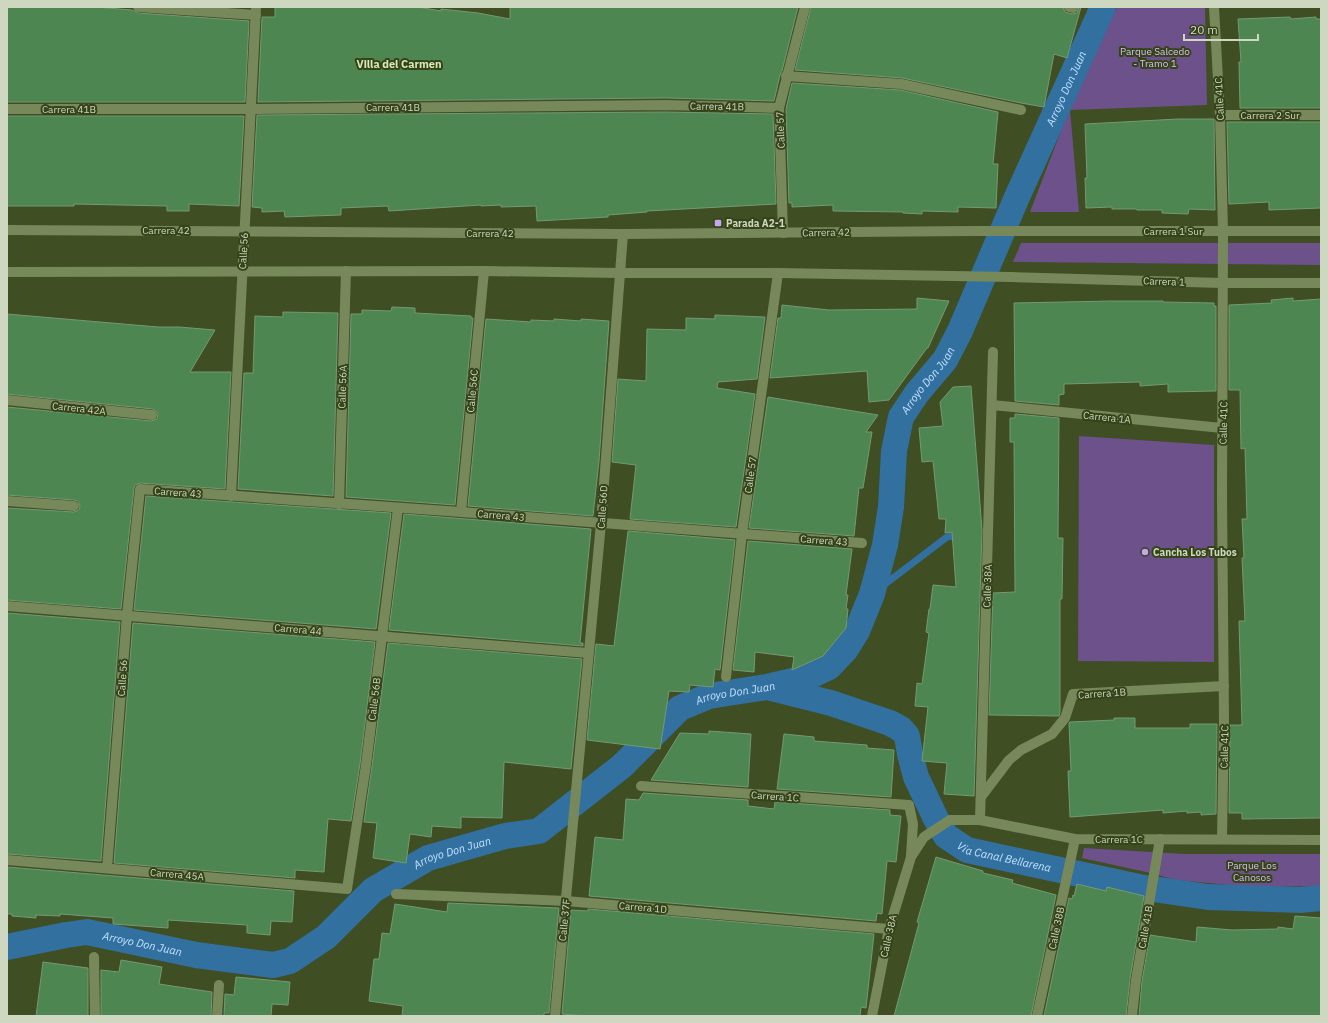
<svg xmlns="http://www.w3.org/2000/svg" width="1328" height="1023" font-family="'IBM Plex Sans',sans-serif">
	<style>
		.green { fill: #6c518a }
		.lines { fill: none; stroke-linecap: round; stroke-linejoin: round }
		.stream { stroke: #3270a0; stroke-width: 7 }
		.canal { stroke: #3270a0; stroke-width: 26 }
		.building { fill: #4e8651; stroke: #749975 }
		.minor { stroke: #77885b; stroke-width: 10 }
		.poi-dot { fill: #c7a6ef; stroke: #354318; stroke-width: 1.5 }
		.labels { text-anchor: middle; stroke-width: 4; stroke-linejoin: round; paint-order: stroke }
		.park-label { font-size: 10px; fill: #d8c0f5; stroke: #354318 }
		.street-label { font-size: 10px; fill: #ced8c0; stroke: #354318 }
		.poi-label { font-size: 10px; font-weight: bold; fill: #ced8c0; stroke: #354318; text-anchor: start }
		.neighbourhood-label { font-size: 11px; font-weight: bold; fill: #d7eab9; stroke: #354318 }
		.water-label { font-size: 11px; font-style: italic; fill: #c1e1fe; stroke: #354318 }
	</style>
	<rect width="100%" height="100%" fill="#3f4e23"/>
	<g class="green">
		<path d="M1117 7H1205L1207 105 1070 110 1079 212H1030L1069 110Z"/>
		<path d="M1021 243H1321V265L1013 262Z"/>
		<path d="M1079 436 1214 445V662L1078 661Z"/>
		<path d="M1084 848 1185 854H1321V886L1251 887 1176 880 1146 872 1082 858Z"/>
	</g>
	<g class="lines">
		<path class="stream" d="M872 594 947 537 960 535"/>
		<g class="canal">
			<path id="s1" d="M771 688 831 703 890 723 901 729 907 736 910 754 916 777 936 819 946 836 967 850 1139 887 1208 897 1300 900 1321 898"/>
			<path id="s2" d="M7 947 66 935 87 932 196 955 273 965 290 961 326 937 373 890 428 858 505 836 539 831 622 766 680 708 709 696 767 687 806 678 829 667 846 649 857 631 872 594 885 545 891 507 894 451 901 417 917 393 945 360 960 331 1017 197 1103 7"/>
		</g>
	</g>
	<g class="building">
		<path d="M7 7H95L132 10 138 13 249 21 245 102H7Z"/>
		<path d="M275 7H418L441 11V9L478 13 510 19V7H798L782 71 780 75 774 101 666 98 258 102 262 17H275Z"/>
		<path d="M811 7H1063L1065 12 1072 14 1077 13 1079 7H1081L1067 58 1054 54 1044 107 1021 103 902 78 795 70Z"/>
		<path d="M1290 17 1291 19 1316 17V19H1321V108H1240L1239 62H1241L1238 19Z"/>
		<path d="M792 83 900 90 998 112 993 164H998L996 208 958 207V212L922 211V214L903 213V212L833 211V205L792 207V203H789L786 109Z"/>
		<path d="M666 112 773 114 776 204 647 211V212L608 215V217L537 221 536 206 501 207V205L481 206V205L389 211 388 206 341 208V215L285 217 284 211 262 212V208L252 207 257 115Z"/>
		<path d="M7 116H244L239 206 189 204V211H167V206L74 204V206H7Z"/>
		<path d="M1178 119H1214L1215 210 1189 209 1188 214 1162 213V210H1137L1136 209H1112V207L1086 208 1085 178H1087L1085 124Z"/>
		<path d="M1227 122H1321V208L1269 210V202L1229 204Z"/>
		<path d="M917 298 949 301 928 348H927L889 400 869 402 867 371 770 378 778 318H781L782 305 829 310 917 309Z"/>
		<path d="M1293 298V301L1321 299V818L1242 819V813H1229L1230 725H1242L1239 621H1245L1242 558H1244L1242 519H1247L1245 448 1241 449 1240 390H1229V305L1272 303 1271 300Z"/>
		<path d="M1112 301H1163V302L1214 303V306H1216V391L1168 392V384L1140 386V382L1064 384V394L1059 395V405L1015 401 1014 303Z"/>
		<path d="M392 307 415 308V313L471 316V318H473L455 505 346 497 351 314H362V310L391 311Z"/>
		<path d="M283 312 338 313 333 496 238 489 244 373H253L255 316 283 317Z"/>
		<path d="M7 314 158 327H179L215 330 190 372H231L225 489 140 483 135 485 134 488 121 609 7 600V508L74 512 79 510 80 506 78 501 74 500 7 495V407L151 421 157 419 158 413 153 409 7 394Z"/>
		<path d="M715 315 765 317 757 379 718 382 717 388 755 394 736 527 630 519 636 465 612 462 618 379 646 381 647 329 686 330V318L715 319Z"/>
		<path d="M486 319 531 322V320L554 321V319L581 321V319L609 321 599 461 593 516 468 506Z"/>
		<path d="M971 386 982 530 974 796 944 794 947 763 922 761 928 707 915 706 917 683 922 684 929 633 926 632 929 609H930L933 585 956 587 952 532 945 533 946 519H939L933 461 922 462 919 428 943 426 940 402 953 387Z"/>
		<path d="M768 397 878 415 866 432H872L863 488H859L854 536 749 528Z"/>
		<path d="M1015 414 1059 418 1058 538H1063L1062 599H1060V712L1059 716 989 715 993 593 1015 592 1014 442H1010V418H1015Z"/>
		<path d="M146 496 391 513 376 629 134 610Z"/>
		<path d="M404 514 591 529 580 643H583V646L389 630Z"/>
		<path d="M628 531 735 540 720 670 715 669 713 687 690 685 689 692 669 691 660 749 587 740 596 644 614 646Z"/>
		<path d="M748 541 852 549 846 595H848L846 609H848L846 628 823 656 792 670 794 657 755 652 754 672 733 670Z"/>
		<path d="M7 613 120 622 101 861 7 854Z"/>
		<path d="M133 623 375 642 360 764 351 821 328 819 324 872 295 870V878L114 863Z"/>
		<path d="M388 643 582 659 571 769 504 762 502 818 461 817V828L432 826 431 837 410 834 406 863 373 858 377 823 364 822 372 766Z"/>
		<path d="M1114 718H1135V728H1190V724H1217L1216 814 1201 815V812L1187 813V811L1163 813V810L1070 817 1068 771H1071L1069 723 1070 722 1114 720Z"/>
		<path d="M709 731 751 734 748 787 651 780 680 733 709 734Z"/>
		<path d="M784 734 814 737V741L867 745V748L894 750 891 797 777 789Z"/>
		<path d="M643 793 748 800V806L774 809 775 802 890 810V815L901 816 896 862 887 861 882 914 877 913 876 921 589 896 595 837 623 840 626 799 639 800Z"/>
		<path d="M936 857 983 871V873L1013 880 1012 883 1056 895 1031 1016H894L919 923 917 922Z"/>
		<path d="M7 867 294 891 292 922 271 921 270 935 247 933V925L168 920V928L113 924V918L60 914V916L36 915V918L12 916V914H7Z"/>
		<path d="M1077 884 1106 891 1107 887 1144 896 1130 979 1126 1016H1044L1069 898 1072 899 1073 895 1074 896Z"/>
		<path d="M448 903 559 908 549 1013H544V1016H402L403 1006 369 1001 374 959H379L382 933 390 934 395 904 447 912Z"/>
		<path d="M588 909 874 934 866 1008 861 1007 860 1016H585L562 1014 571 910 588 911Z"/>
		<path d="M1295 916 1321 918V1016H1139L1142 981 1150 935 1196 942 1197 927 1232 930 1278 929V927L1293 929Z"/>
		<path d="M121 960 162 967 159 984 212 992 211 1016H101V970L119 972Z"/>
		<path d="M43 962 88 968V1016H36Z"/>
		<path d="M236 977 290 982 288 1005 272 1004 271 1016H224L225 994 234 995Z"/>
	</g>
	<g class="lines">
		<g class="minor">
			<path d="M138 7 256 15"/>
			<path d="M1069 7 1073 8"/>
			<path d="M1214 7 1220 115 1223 231 1222 498 1224 718 1222 839"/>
			<path d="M786 76 901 84 1021 110"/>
			<path d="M7 109H251L666 105 779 108"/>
			<path d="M1220 115H1321"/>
			<path d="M7 230 623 234 973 231H1321"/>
			<path d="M783 233 779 108 805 7"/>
			<path d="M7 272 484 271 620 273H778L1011 277 1222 283H1321"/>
			<path d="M7 400 152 415"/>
			<path d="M992 405 1222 428"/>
			<path d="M231 496 256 7"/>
			<path d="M7 501 74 506"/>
			<path d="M339 504 346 271"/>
			<path d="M461 512 484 271"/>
			<path d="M7 606 588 653"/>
			<path d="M726 677 742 534 778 273"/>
			<path d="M641 786 909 805 913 824 911 855"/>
			<path d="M981 797 1009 760 1021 750 1052 734 1065 718 1073 694 1224 686"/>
			<path d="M980 820 993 352"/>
			<path d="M7 860 347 889 366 765 398 508"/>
			<path d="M107 868 127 615 140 489 461 512 862 543"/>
			<path d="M396 894 566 901 889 929"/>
			<path d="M94 957 95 1016"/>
			<path d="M217 1016 219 985"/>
			<path d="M555 1016 601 523 623 234"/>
			<path d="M872 1016 889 929 911 857 924 837 950 820H980L1075 839 1321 840"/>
			<path d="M1037 1016 1075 839"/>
			<path d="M1132 1016 1136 980 1160 839"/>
		</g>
	</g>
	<g class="poi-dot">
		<rect x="714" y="219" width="8" height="8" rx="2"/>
		<circle cx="1145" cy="552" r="4"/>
	</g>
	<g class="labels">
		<g class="park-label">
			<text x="1155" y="55">Parque Salcedo<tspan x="1155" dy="12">- Tramo 1</tspan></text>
			<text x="1252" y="869">Parque Los<tspan x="1252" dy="12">Canosos</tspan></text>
		</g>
		<g class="street-label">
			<text transform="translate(1219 99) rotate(-93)" y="4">Calle 41C</text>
			<text transform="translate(717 106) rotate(1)" y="4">Carrera 41B</text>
			<text x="393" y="111">Carrera 41B</text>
			<text x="69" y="113">Carrera 41B</text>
			<text x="1270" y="119">Carrera 2 Sur</text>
			<text transform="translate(780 130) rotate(-92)" y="4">Calle 57</text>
			<text x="166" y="234">Carrera 42</text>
			<text x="1173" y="235">Carrera 1 Sur</text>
			<text transform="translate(826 232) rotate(-1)" y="4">Carrera 42</text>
			<text x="490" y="237">Carrera 42</text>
			<text transform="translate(243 251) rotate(-87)" y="4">Calle 56</text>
			<text transform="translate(1164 281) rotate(2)" y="4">Carrera 1</text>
			<text transform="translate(342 387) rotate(-88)" y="4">Calle 56A</text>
			<text transform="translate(472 391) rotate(-85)" y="4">Calle 56C</text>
			<text transform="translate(79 408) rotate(6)" y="4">Carrera 42A</text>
			<text transform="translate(1107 417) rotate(6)" y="4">Carrera 1A</text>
			<text transform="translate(1223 423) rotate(-89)" y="4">Calle 41C</text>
			<text transform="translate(750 475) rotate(-82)" y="4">Calle 57</text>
			<text transform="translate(178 492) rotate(4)" y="4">Carrera 43</text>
			<text transform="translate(602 507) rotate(-86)" y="4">Calle 56D</text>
			<text transform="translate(501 515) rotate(5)" y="4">Carrera 43</text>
			<text transform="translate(824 540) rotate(4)" y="4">Carrera 43</text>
			<text transform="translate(987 586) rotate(-88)" y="4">Calle 38A</text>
			<text transform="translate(298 629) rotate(5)" y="4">Carrera 44</text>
			<text transform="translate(122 678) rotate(-86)" y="4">Calle 56</text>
			<text transform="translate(1102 693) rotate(-4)" y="4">Carrera 1B</text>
			<text transform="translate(374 699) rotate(-83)" y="4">Calle 56B</text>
			<text transform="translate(1224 747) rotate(-89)" y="4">Calle 41C</text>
			<text transform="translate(775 796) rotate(4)" y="4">Carrera 1C</text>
			<text x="1119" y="843">Carrera 1C</text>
			<text transform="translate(177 874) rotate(5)" y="4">Carrera 45A</text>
			<text transform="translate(643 907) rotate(5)" y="4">Carrera 1D</text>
			<text transform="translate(564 920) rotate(-84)" y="4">Calle 37F</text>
			<text transform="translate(1145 927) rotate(-80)" y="4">Calle 41B</text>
			<text transform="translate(1056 928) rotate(-78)" y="4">Calle 38B</text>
			<text transform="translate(888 936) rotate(-77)" y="4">Calle 38A</text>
		</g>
		<g class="poi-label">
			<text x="726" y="227">Parada A2-1</text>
			<text x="1153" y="556">Cancha Los Tubos</text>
		</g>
		<g class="neighbourhood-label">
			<text x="399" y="68">Villa del Carmen</text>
		</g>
		<g class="water-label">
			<text dy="4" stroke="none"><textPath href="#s2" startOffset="1554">Arroyo Don Juan</textPath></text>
			<text dy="4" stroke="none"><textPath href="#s2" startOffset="1230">Arroyo Don Juan</textPath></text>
			<text dy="4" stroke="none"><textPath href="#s2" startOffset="821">Arroyo Don Juan</textPath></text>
			<text dy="4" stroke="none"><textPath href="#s2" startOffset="486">Arroyo Don Juan</textPath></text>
			<text dy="4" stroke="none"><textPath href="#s1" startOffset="317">Via Canal Bellarena</textPath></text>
			<text dy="4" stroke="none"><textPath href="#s2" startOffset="138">Arroyo Don Juan</textPath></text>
		</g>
	</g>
	<rect width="1328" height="1023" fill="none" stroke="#ced8c0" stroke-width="16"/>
	<path d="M1184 34v6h74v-6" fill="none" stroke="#ced8c0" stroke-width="2"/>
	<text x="1190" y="34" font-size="12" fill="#ced8c0" stroke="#354318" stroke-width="3" paint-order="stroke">20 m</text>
</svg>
